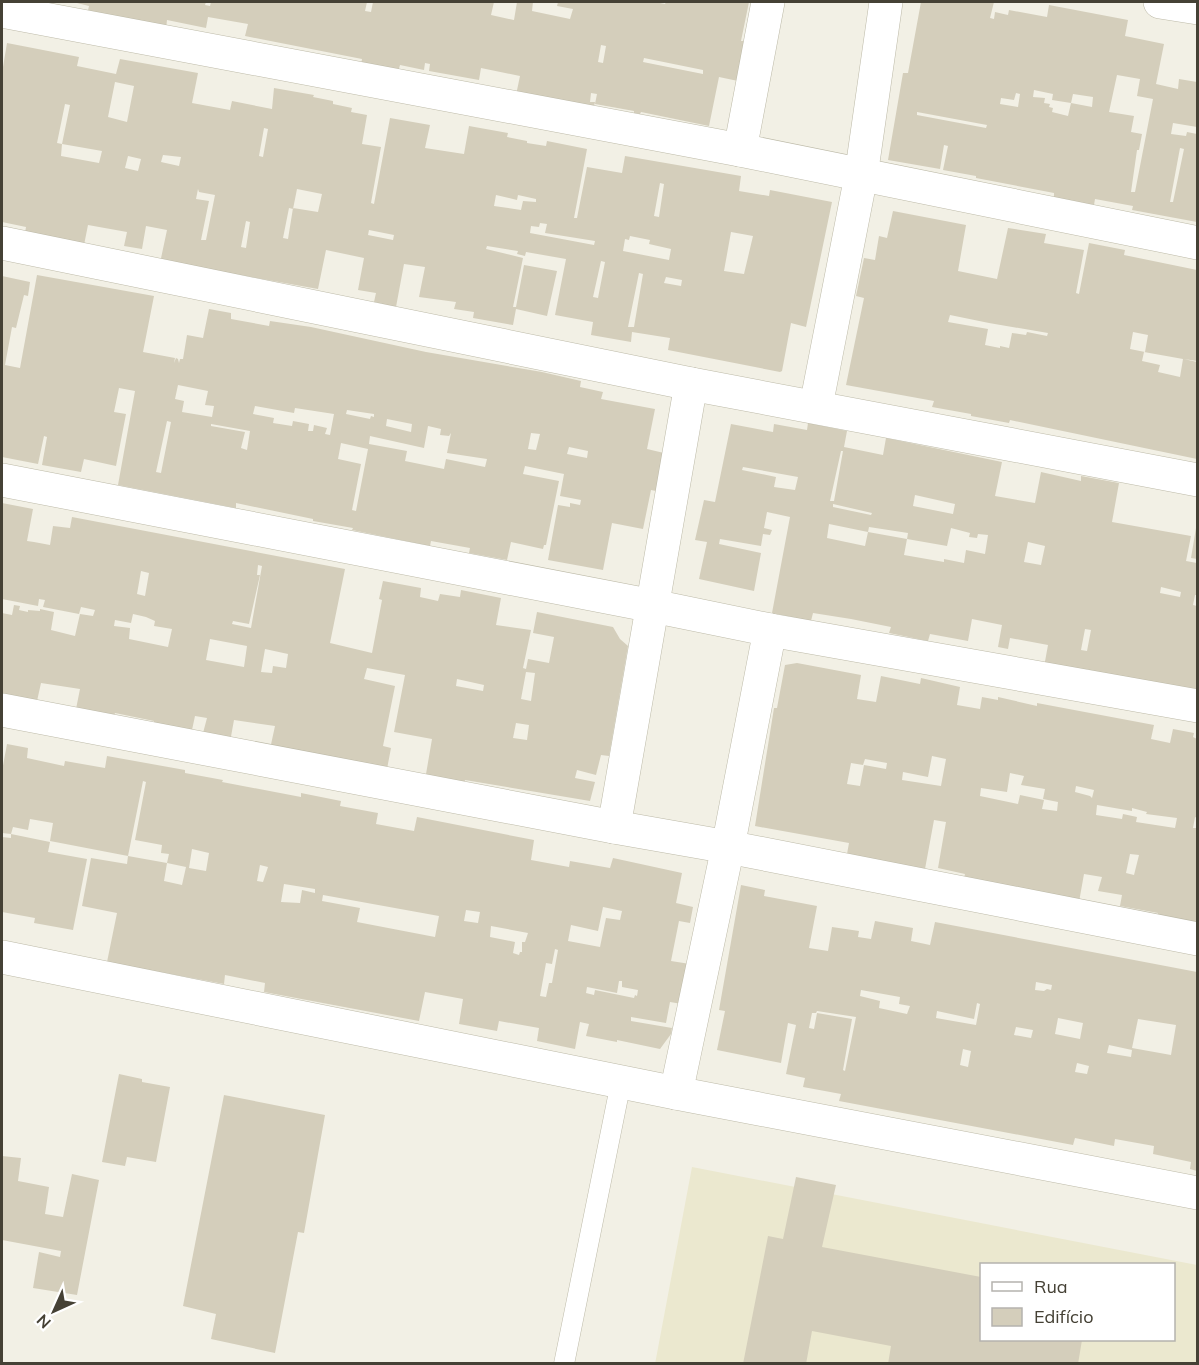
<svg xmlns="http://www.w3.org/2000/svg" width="1199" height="1365" font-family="Mulish,sans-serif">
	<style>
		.education { fill: #ebe8cf; fill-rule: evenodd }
		.building { fill: #d4cebb; fill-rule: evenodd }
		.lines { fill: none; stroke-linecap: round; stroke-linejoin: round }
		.lane-casing { stroke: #bdbaa8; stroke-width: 21 }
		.street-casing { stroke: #bdbaa8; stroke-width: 34 }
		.lane { stroke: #fff; stroke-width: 20 }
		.street { stroke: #fff; stroke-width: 33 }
	</style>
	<rect width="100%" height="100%" fill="#f2f0e5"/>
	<path class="education" d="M692 1167 1197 1265V1363L655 1364ZM982 1264H1174V1340H982Z"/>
	<g class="building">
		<path d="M73 2H206L205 5 210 6 211 2H367L365 11 371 12 373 2H494L491 15 514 20 517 2H533L532 11 570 19 573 9 557 6 558 2H655L665 4 666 2H749L741 41H746L738 81 719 77 709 126 641 112 640 114 634 113V111L595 104 597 94 591 93 590 102H595L593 110 516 95 520 76 481 68 479 80 429 71 430 64 425 63 424 70 400 65 398 72 361 65 362 59 245 36 248 24 208 17 206 28 167 20 166 29 87 15 89 6ZM601 45 606 46 603 63 598 62ZM644 58 703 70V74L643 62Z"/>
		<path d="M921 2H994L990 18 994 19 995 12 1008 15 1009 10 1047 17 1049 5 1128 20 1125 36 1164 44 1156 84 1178 89 1179 79 1197 82V127L1173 123 1171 134 1186 136 1187 132 1197 134V222L1132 210 1133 206 1095 199 1094 205 1054 197V193L976 178V176L943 170 948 146 944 145 940 169 888 160 903 73H908ZM1117 75 1140 79 1137 96 1153 99 1135 192H1131L1137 150H1139L1142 134 1131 132 1134 116 1109 112ZM1034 90 1053 94 1052 100 1071 103 1073 94 1093 97 1092 107 1071 103 1068 116 1052 112 1053 108 1049 107 1050 104 1044 103 1045 98 1033 97ZM1016 93 1020 94 1018 107 1000 104 1001 98 1014 100ZM917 112 987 125 986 128 917 115ZM1180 148 1184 149 1173 202H1170Z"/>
		<path d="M7 43 79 57 77 66 116 74 120 59 198 73 192 103 230 110 232 101 272 109 274 88 314 95 313 97 333 101V104L352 108 351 112 367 115 362 144 381 147 371 203 374 204 390 118 430 125 425 148 464 154 469 126 508 133 507 137 527 141V143L546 146 547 141 587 149 574 218H577L587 167 622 173 625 156 741 176 739 191 769 196 770 190 832 202 806 327 791 323 782 371 780 372 668 350 670 338 632 332 631 342 591 335 593 322 555 315 566 259 526 252 525 256 517 254 518 251 487 246 486 249 523 258 513 307H516L524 265 557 271 547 316 516 309 513 325 473 318 474 312 454 309 456 302 419 297 425 267 404 264 396 307 374 302 376 293 358 290 364 258 326 250 318 289 201 268 160 263 167 230 146 226 142 249 124 246 127 232 88 225 84 245 25 233 26 227 2 222V73ZM115 82 134 86 127 122 108 117ZM65 104 70 105 62 144 102 151 99 163 61 156 62 144 57 143ZM264 128 268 129 263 157 259 156ZM163 155 181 157 179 166 161 162ZM128 156 141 159 138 171 125 168ZM660 183 664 184 659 217 654 216ZM198 189 199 192 215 195 206 240H201L209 201 196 199ZM297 189 322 194 318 212 293 208 288 239 283 238 289 208 293 209ZM496 195 517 200 518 195 536 199V202L523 201 521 210 494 206ZM246 221 250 222 246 248 241 247ZM540 223 547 224 545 233 595 241 594 245 530 233 531 226 539 227ZM369 230 394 235 393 240 368 235ZM731 232 753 236 744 274 724 271ZM630 236 650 240 649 244 671 249 669 260 623 251 625 239 629 240ZM601 261 605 262 598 298 593 297ZM639 273 643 274 634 327H628ZM666 277 682 280 681 286 664 283Z"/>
		<path d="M893 211 966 225 958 271 997 279 1008 228 1046 234 1044 243 1084 250 1076 293 1079 294 1089 243 1125 250 1124 255 1197 270V361L1184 359 1197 362V459L1010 420 1009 423 971 416V414L932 407 934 401 846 385 864 298 856 296 864 258 875 260 879 236 887 238ZM950 315 989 323 1048 333 1047 336 1027 332 1026 335 1012 333 1009 348 1000 346V348L985 345 988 329 948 322ZM1133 332 1148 335 1145 352 1130 349ZM1144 352 1183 359 1180 377 1158 372 1160 365 1142 361Z"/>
		<path d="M37 275 154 296 143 352 175 358 174 363 176 358 178 359 179 363 180 359H183L187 335 203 338 209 309 231 313V319L269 326 270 321 311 327 426 352 542 372 581 381 580 387 603 392 601 399 655 409 647 449 664 453 656 491 651 490 643 529 612 523 603 570 548 560 558 505 570 507V503L580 505 581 500 560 496 564 474 525 466 523 474 559 481 546 545H544L543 549 511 542 507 560 469 553 470 548 431 541 430 546 352 530 353 528 313 521V519L236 503V508L118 485 135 391 119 388 114 412 126 414 116 466 84 459 81 472 42 465 47 437 44 436 38 464 2 457V276L30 282 28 296 24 295 16 328 12 327 5 365 20 368ZM178 385 208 391 205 405 214 406 212 417 182 412 184 401 175 399ZM255 406 294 413 295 408 334 414 330 435 325 434 327 428 314 425 313 431H308L309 424 293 421 292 426 273 423 274 418 253 414ZM347 410 374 414V417L371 416 370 419 346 414ZM387 419 412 424 411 432 386 426ZM167 421 171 422 161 473 156 472ZM211 424 250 431 247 450 241 448 245 432 211 426ZM428 426 441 429 440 435 449 436 451 433 447 453 487 459 485 467 446 459 444 469 405 461 407 451 369 444 370 436 424 448ZM531 433 540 434 536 450 528 449ZM341 443 368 449 356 511 352 510 361 464 338 459ZM569 447 588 451 587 458 567 454Z"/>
		<path d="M808 423 847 431 844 447 883 455 886 438 1002 462 995 496 1035 503 1041 472 1081 481V476L1119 483 1112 522 1191 536 1186 561 1197 563V595H1195L1193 605 1197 606V690L1084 669 1083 674 1044 667 1048 645 1010 638 1008 649 998 647 1002 625 972 619 968 641 930 634 928 641 889 633 891 627 851 619 813 613 811 621 772 613 790 517 767 512 764 528 772 530 770 535 763 534 761 546 720 539 719 544 761 553 754 591 699 579 707 542 695 540 704 500 715 502 731 424 773 432 774 424 807 430ZM841 451H843L834 501H830ZM743 467 798 477 795 490 774 487 776 477 742 470ZM915 495 955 504 953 514 913 506ZM833 504 872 513 871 515 833 507ZM829 524 868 532 869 527 908 533 907 539 947 546 951 528 970 533 969 537 977 538 978 534 988 535 985 554 966 550 964 563 944 559V562L904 555 907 539 868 532 865 546 827 538ZM1028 542 1045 546 1041 565 1024 562ZM1161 587 1181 592 1180 597 1160 593ZM1085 629 1091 630 1087 651 1081 650Z"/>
		<path d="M2 503 33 509 27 541 34 542 50 545 53 526 70 528 72 517 345 569 330 643 372 653 382 600 379 599 383 581 421 588 420 597 438 601 440 594 460 597 461 590 501 598 496 625 531 630 523 668 526 669 528 659 549 663 554 637 533 633 537 612 613 627 620 639 628 646 609 756 601 755 596 775 577 770 575 778 595 782 590 801 465 780 464 787 425 780 432 739 394 732 405 675 367 668 364 679 395 686 383 746 391 748 387 769 270 749 275 726 234 720 230 742 203 733 207 718 195 716 192 730 154 723V721L115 713 114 716 76 709 80 689 41 683 37 701 2 695V613L12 615 14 605 20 606 19 610 28 612V610L40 611V609L54 612 51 630 75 636 80 614 93 616 95 610 81 607 79 614 43 607 45 600 39 599 38 606 2 599ZM258 565 262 566 251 628 232 624 233 621 249 624 260 575H257ZM141 571 149 573 145 596 137 594ZM133 614 146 617 155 621 154 626 172 629 168 647 129 639 130 628 114 626 115 620 131 623ZM210 639 247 646 244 667 206 660ZM265 649 288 654 286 668 273 666 272 673 261 672ZM526 672 535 673 531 701 521 699ZM457 679 484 685 483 691 456 686ZM516 723 529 725 527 740 513 738Z"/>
		<path d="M1196 528 1197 529V559L1191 558Z"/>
		<path d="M797 663 861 675 857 699 876 702 881 676 920 684 921 678 960 687 957 705 980 709 982 697 998 700V697L1037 706V703L1154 725 1151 739 1170 743 1173 729 1194 733 1193 737 1197 739V818L1195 817 1193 828H1197V926L1157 920 1158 913 1120 906 1122 895 1098 891 1102 877 1084 874 1079 902 963 881 965 874 938 868 946 822 934 820 925 869 847 854 849 843 755 826 774 708H777L785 665ZM932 756 946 759 941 786 902 780 903 772 928 777ZM865 759 887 763 886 769 864 765 860 786 847 784 851 763 863 765ZM1010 773 1024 776 1021 785 1045 789 1043 799 1058 802 1057 811 1042 809 1044 800 1020 795 1018 804 980 796 981 788 1007 792ZM1076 786 1094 790 1092 798 1090 796 1075 792ZM1097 805 1132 811V808L1147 812 1146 814 1177 818 1175 828 1136 822 1137 817 1123 814 1122 819 1096 815ZM1130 854 1139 855 1134 875 1126 873Z"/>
		<path d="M7 744 28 748 27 758 64 766 65 761 105 768 107 756 185 770V773L223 780 222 782 301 797V793L341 801 340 806 378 813 376 824 414 831 417 817 534 840 531 860 569 867 570 861 610 868 613 858 682 873 676 903 693 907 690 923 679 921 671 961 690 964 682 1004 670 1002 666 1023 631 1017V1021L672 1028 671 1034 660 1049 617 1040V1042L586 1036 589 1024 580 1022 575 1049 537 1041 539 1028 499 1021 497 1031 459 1024 463 999 425 992 419 1021 264 992 265 983 225 975 224 984 107 962 117 913 82 906 91 858 127 864 128 856 50 841 53 823 30 819 28 830 13 827 11 834 2 833V771ZM143 781 146 782 135 840 162 845 161 853 169 854 167 863 186 867 182 885 164 881 167 863 128 856ZM192 849 209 853 206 871 189 868ZM260 865 268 867 263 882 257 881ZM284 884 315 889V893L302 890 300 903 281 902ZM323 895 439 916 435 937 357 922 360 908 322 901ZM603 907 622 911 620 920 606 918 600 947 568 941 571 925 598 931ZM466 910 480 912 478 923 464 921ZM491 926 528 933 525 942H522V952H520L519 955 513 953 515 942 490 937ZM555 949 558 950 552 983H549L546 997 540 996 546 963 552 964ZM619 981H622V987L638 990 637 996 635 995 634 998 595 990 594 995 586 993 587 987 617 993Z"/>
		<path d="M11 834 50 842 48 852 87 859 73 930 34 923 35 918 2 912V837L11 838Z"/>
		<path d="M741 885 765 890 764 896 817 906 809 948 828 951 832 927 859 931 858 937 871 939 875 921 913 928 911 941 930 945 935 922 1197 972V1171L1190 1169 1191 1162 1153 1154 1154 1146 1115 1139 1114 1146 1075 1138 1073 1145 839 1101 841 1094 803 1087 805 1078 786 1074 796 1025 788 1023 781 1063 717 1050 725 1011 719 1010ZM1036 982 1052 985 1051 990 1047 989 1044 991 1035 990ZM861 990 900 997 899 1004 910 1006 907 1014 879 1008 880 1001 860 996ZM977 1003 980 1004 976 1025 936 1018 937 1011 974 1019ZM817 1011 856 1017 845 1071 843 1070 852 1019 817 1013 814 1029 809 1028 812 1013H816ZM1058 1018 1083 1023 1080 1039 1055 1034ZM1138 1019 1176 1025 1171 1055 1132 1048ZM1016 1027 1033 1030 1031 1038 1014 1035ZM1109 1045 1132 1050 1131 1057 1107 1053ZM963 1049 971 1051 968 1067 960 1065ZM1077 1063 1089 1066 1087 1074 1075 1072Z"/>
		<path d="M119 1074 142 1079V1082L170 1087 156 1162 127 1157 125 1166 102 1162Z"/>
		<path d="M224 1095 325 1115 304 1233 298 1232 275 1353 211 1339 216 1314 183 1306Z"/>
		<path d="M2 1156 21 1158 18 1181 49 1187 45 1214 63 1217 72 1174 99 1180 77 1295 33 1288 39 1252 60 1257 61 1251 2 1240Z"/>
		<path d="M796 1177 836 1185 822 1247 981 1277V1340H1082L1078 1364H950L941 1362V1364H888L891 1346 812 1331 806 1364H743L768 1236 783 1239Z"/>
	</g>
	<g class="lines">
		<g class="lane-casing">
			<path id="lane" d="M564 1364 621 1082"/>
		</g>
		<g class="street-casing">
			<g id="street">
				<path d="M1160 2 1198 8"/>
				<path d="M2 11 740 150 1198 243"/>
				<path d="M740 150 768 2"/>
				<path d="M2 243 691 384 1198 480"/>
				<path d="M816 406 861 176 886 2"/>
				<path d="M2 480 653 606 770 630 1198 706"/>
				<path d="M2 710 614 827 728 847 1198 939"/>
				<path d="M614 827 691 384"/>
				<path d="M2 957 676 1093 1198 1193"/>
				<path d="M676 1093 728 847 770 630"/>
			</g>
		</g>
		<use href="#lane" class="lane"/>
		<use href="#street" class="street"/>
	</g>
	<rect width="1199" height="1365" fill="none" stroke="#454135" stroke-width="6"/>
	<rect x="980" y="1263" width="195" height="78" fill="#ffffff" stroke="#b5b3ae" stroke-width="1.5"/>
	<rect x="992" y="1282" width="30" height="9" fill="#ffffff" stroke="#b5b3ae" stroke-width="1.5"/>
	<text x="1034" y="1293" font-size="18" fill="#454135">Rua</text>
	<rect x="992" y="1308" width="30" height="18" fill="#d4cebb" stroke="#b5b3ae" stroke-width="1.5"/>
	<text x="1034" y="1323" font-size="18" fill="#454135">Edifício</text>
	<g transform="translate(54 1311) rotate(225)" stroke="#ffffff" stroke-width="4.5" paint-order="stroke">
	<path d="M0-4.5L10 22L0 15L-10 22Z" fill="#454135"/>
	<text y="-9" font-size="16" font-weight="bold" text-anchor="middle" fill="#454135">N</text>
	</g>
</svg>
